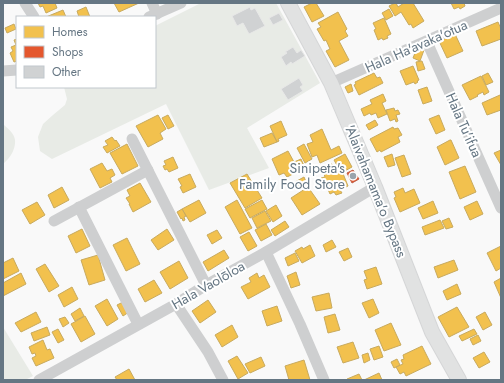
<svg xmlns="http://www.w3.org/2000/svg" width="504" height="383" font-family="Jost,sans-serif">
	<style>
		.green { fill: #e8ebe6 }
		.homes { fill: #f2c14e; stroke: #c8aa5e }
		.shops { fill: #e4572e; stroke: #be6048 }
		.building { fill: #d0d2d3; stroke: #e8e8e8 }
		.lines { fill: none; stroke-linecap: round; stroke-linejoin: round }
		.major-casing { stroke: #d5d6d7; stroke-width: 16 }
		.minor { stroke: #cecfd0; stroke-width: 11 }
		.major { stroke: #e1e2e2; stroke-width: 14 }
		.poi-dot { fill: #99a4ac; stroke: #fff; stroke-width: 1.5 }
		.labels { text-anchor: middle; stroke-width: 4; stroke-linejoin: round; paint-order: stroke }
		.street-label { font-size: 14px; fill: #657683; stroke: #fff }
		.poi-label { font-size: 14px; fill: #657683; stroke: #fff; text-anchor: end }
	</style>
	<rect width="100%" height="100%" fill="#f9f9f9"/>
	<g class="green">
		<path d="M201 3H276L320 83 247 128 269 168 209 190 166 104 52 159 40 151 38 137 43 124 53 115 65 105 67 99 64 87H155V26Z"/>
		<path d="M3 124C6 127 10 130 12 133 20 143 11 158 3 164Z"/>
		<path d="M3 327 33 376 25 380H3Z"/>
	</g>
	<g class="homes">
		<path d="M38 3H55L57 8 46 13 43 6 40 7Z"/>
		<path d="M114 3H139L119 12Z"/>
		<path d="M312 3H316L324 16 312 22 304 7Z"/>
		<path d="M395 3H396L398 7 404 3H413L424 21 413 28 411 24 409 25 401 12 395 16 389 6Z"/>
		<path d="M451 3H464L465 6 460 9 459 7 454 9Z"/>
		<path d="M86 7 90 17H79L77 11Z"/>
		<path d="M389 9 393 16 386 20 382 13Z"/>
		<path d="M63 10 66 17H46Z"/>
		<path d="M338 12 347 29 345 31 348 36 339 41 349 60 335 67 326 51 330 49 326 40 324 41 317 29 321 27 318 23Z"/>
		<path d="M384 18 391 34 387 36 388 38 383 40 382 38 378 40 374 30 376 29 373 23Z"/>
		<path d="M498 22 501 29V39L482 46 476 31Z"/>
		<path d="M14 24 16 29 7 33 5 28Z"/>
		<path d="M455 34 463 51 447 58 439 41Z"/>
		<path d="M17 39V61L14 62 10 53 13 51 11 47 16 45 14 40Z"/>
		<path d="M417 48 424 50 420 61 413 58Z"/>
		<path d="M422 61 425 69 418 71 416 62Z"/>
		<path d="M413 66 419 80 417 81 418 82 415 84 414 82 406 85 400 71Z"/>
		<path d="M374 73 377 78 380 77 383 83 359 95 354 85 356 84 355 82Z"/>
		<path d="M488 73 493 82 486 85 482 76Z"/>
		<path d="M481 76 489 92 484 95 483 92 477 95 478 96 470 100 462 85Z"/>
		<path d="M351 84 353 91 348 93 345 87Z"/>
		<path d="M427 87 432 101 423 104 418 90Z"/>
		<path d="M383 94 386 101 382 103 387 114 378 118 376 113 371 115 370 113 364 116 361 109 372 104 370 100Z"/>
		<path d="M500 95 501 97V110L487 115 482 103Z"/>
		<path d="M394 108 395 111 398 110 400 114 396 115 398 121 396 122 395 119 390 121 386 110Z"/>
		<path d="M158 115 166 129 160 133 163 139 148 147 136 126Z"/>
		<path d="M168 115 174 126 168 129 162 118Z"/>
		<path d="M439 115 445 130 436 134 429 119Z"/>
		<path d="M375 120 378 125 369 130 366 125Z"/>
		<path d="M281 121 287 135 278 139 279 141 277 142 270 126Z"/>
		<path d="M393 127 394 129 398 128 402 135 398 137 400 142 381 152 380 150 377 152 370 139Z"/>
		<path d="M322 129 331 150 339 146 342 153 320 163 317 155 312 157 307 144 313 142 310 135Z"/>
		<path d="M272 133 277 142 264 147 260 138Z"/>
		<path d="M112 137 115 141 116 140 120 146 107 153 103 147 108 145 105 141Z"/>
		<path d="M450 140H451L459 158 445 165 437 147Z"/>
		<path d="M127 144 138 166 122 174 110 153Z"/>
		<path d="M304 144 312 159 305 163 297 148Z"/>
		<path d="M501 150V165L494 153Z"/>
		<path d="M288 151 294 162 301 159 305 168 287 177 284 173 279 175 272 159Z"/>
		<path d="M345 154 352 167 343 172 341 168 339 169 334 160Z"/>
		<path d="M392 154 395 165 388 167 384 157Z"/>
		<path d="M404 155 411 174 402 177 395 158Z"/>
		<path d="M173 157 178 168 169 172 167 169 165 170 163 166 166 165 164 161Z"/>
		<path d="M102 163 107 171 112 169 115 175 110 178 112 182 100 188 90 169Z"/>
		<path d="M332 164 334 170 335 169 337 173 342 171 348 186 340 190 342 193 336 195 334 192 330 194 326 185 325 186 321 178 325 177 324 174 328 172 326 166Z"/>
		<path d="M465 166 476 192 460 199 449 172Z"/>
		<path d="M190 174 196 187 183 193 180 187 182 186 178 179Z"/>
		<path d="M247 174 262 198 245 208 230 183Z"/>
		<path d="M304 177 307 184 299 189 295 182Z"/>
		<path d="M140 183 151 202 133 212 129 204H130L126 198 130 196 127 190Z"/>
		<path d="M62 187 69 200 54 208 48 195Z"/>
		<path d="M308 187 320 204 302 215 291 198Z"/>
		<path d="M403 188 405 193 414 189 420 203 400 212 394 198 396 197 394 192Z"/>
		<path d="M199 200 206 213 190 222 182 209Z"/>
		<path d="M237 200 252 228 240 234 225 207Z"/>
		<path d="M262 200 267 209 250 218 245 209Z"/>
		<path d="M433 201 438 213 423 219 418 208Z"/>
		<path d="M477 201 483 214 470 220 464 207Z"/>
		<path d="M37 202 45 215 30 224 22 210Z"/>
		<path d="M276 205 282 216 273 222 266 211Z"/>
		<path d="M182 209 186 216 184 217 185 220 183 221 182 218 181 219 177 212Z"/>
		<path d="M265 211 271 221 257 228 252 218Z"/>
		<path d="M449 218 453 227 446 229 442 221Z"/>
		<path d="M440 220 444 228 425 235 422 227Z"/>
		<path d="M285 221 289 227 275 236 271 230Z"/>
		<path d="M266 224 272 235 261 241 255 230Z"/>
		<path d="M82 229 90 246 76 253 68 236Z"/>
		<path d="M167 229 174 240 158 250 151 240Z"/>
		<path d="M217 230 222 238 212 244 207 235Z"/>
		<path d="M249 232 257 246 248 251 240 237Z"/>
		<path d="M127 238 140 264 126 271 113 245Z"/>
		<path d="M332 240 336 247 326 252 323 245Z"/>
		<path d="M310 245 315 256 302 263 295 251 302 247 303 249Z"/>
		<path d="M501 246V268L496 271 487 253Z"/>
		<path d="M348 248 352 257 344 261 339 252Z"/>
		<path d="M224 250 229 258 208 271 203 262Z"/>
		<path d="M295 253 299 261 288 266 285 258Z"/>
		<path d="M98 255 105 280 89 285 81 260Z"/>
		<path d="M13 258 19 271 3 279V263Z"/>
		<path d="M454 260 458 270 438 278 434 267Z"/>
		<path d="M179 261 188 278 170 289 160 272Z"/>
		<path d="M45 264 59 286 49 292 36 269Z"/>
		<path d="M376 267 382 284 367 289 364 280 367 279 364 271Z"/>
		<path d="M296 272 300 285 291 288 287 276Z"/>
		<path d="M21 273 26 284 3 296V283Z"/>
		<path d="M257 273 259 278 264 275 270 287 248 299 241 287 251 282 249 278Z"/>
		<path d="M501 278V298L494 282Z"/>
		<path d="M154 280 162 293 145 302 138 289Z"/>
		<path d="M457 284 461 294 447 300 443 291Z"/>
		<path d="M72 287 78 299 64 307 58 295Z"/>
		<path d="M329 293 332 308 316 311 312 297Z"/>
		<path d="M107 299 118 319 107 326 95 306Z"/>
		<path d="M373 299 379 313 369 318 362 303Z"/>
		<path d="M208 300 216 312 200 323 192 311Z"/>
		<path d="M123 302 129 312 123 316 117 305Z"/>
		<path d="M277 306 282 321 267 326 262 311Z"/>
		<path d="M457 307 469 327 449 337 438 317Z"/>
		<path d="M80 308 84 316 75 321 71 314Z"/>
		<path d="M36 312 41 322 21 332 15 323Z"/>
		<path d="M485 312 492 325 483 330 476 317Z"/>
		<path d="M335 314 340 330 328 333 324 317Z"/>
		<path d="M85 316 95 334 81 342 71 324Z"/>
		<path d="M65 317 69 323 63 327 59 319Z"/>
		<path d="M391 323 401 345 384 351 375 330Z"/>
		<path d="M232 325 238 337 222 347 215 335Z"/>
		<path d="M47 327 50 335 34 341 31 333Z"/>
		<path d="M58 329 64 340 58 343 52 332Z"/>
		<path d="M474 329 477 334 462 341 459 336Z"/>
		<path d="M478 335 481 341 473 345 470 339Z"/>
		<path d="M43 340 47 350 50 349 54 358 36 366 32 358 36 356 35 353 32 354 29 347Z"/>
		<path d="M353 342 359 358 343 363 337 347Z"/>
		<path d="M379 346 383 357 374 360 370 349Z"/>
		<path d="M422 346 431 364 406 376 404 372 400 374 396 367 403 364 401 360 404 359 403 355Z"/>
		<path d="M484 352 490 362 479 368 473 358Z"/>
		<path d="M368 353 370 360 364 363 362 355Z"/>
		<path d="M237 356 248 373 238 379 228 361Z"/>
		<path d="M261 357 265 366 250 373 245 364Z"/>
		<path d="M397 359 400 365 394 368 391 362Z"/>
		<path d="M304 360 310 380H289L285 366Z"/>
		<path d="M129 369 135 380H117L115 377Z"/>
		<path d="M379 373 382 380H364Z"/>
		<path d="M359 374 362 380H347V379Z"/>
	</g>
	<path class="shops" d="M353 170 359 179 352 183 347 173Z"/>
	<g class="building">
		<path d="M250 7 251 10 255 8 265 26 249 34 243 23 237 26 232 16Z"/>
		<path d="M279 13 283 20 273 25 269 18Z"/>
		<path d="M293 47 297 53 301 50 305 56 292 64 291 62 286 66 281 57 287 53 285 52Z"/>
		<path d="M299 78 303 85 300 87 303 91 288 100 281 89Z"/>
	</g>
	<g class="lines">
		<g class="major-casing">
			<path id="major" d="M288 3 331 83 375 187 432 332 459 380"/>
		</g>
		<g class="minor">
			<path d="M25 3 34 17"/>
			<path d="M152 3 157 14"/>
			<path d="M149 17 181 3"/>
			<path d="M427 42 501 208"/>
			<path d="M3 71 17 70"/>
			<path d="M331 83 501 8"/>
			<path d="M132 139 206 285"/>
			<path d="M79 207 138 324"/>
			<path d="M54 221 148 170"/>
			<path d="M266 252 300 324 324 380"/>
			<path d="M176 304 208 352 223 380"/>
			<path d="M39 380 176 304 206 285 266 252 375 187"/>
		</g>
		<use href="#major" class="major"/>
	</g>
	<circle class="poi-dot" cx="353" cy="176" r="4"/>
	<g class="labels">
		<g class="street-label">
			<text transform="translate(416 46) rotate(-24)" y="5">Hala Ha'avaka'otua</text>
			<text transform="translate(464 125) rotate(66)" y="5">Hala Tu'ifua</text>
			<text transform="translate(376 191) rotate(68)" y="5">'Alaivahamama'o Bypass</text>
			<text transform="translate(208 285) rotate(-30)" y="5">Hala Vaolōloa</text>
		</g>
		<g class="poi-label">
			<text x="345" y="173">Sinipeta's<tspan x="345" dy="16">Family Food Store</tspan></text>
		</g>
	</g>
	<rect width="504" height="383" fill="none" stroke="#657683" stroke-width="8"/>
	<rect x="16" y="16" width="140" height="72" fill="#ffffff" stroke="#c1c8cd"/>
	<rect x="24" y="26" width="20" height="12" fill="#f2c14e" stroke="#c1c8cd"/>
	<text x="52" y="36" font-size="12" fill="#657683">Homes</text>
	<rect x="24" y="46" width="20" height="12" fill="#e4572e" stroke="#c1c8cd"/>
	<text x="52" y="56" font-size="12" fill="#657683">Shops</text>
	<rect x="24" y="66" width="20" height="12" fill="#d0d2d3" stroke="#c1c8cd"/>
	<text x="52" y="76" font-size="12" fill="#657683">Other</text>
</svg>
